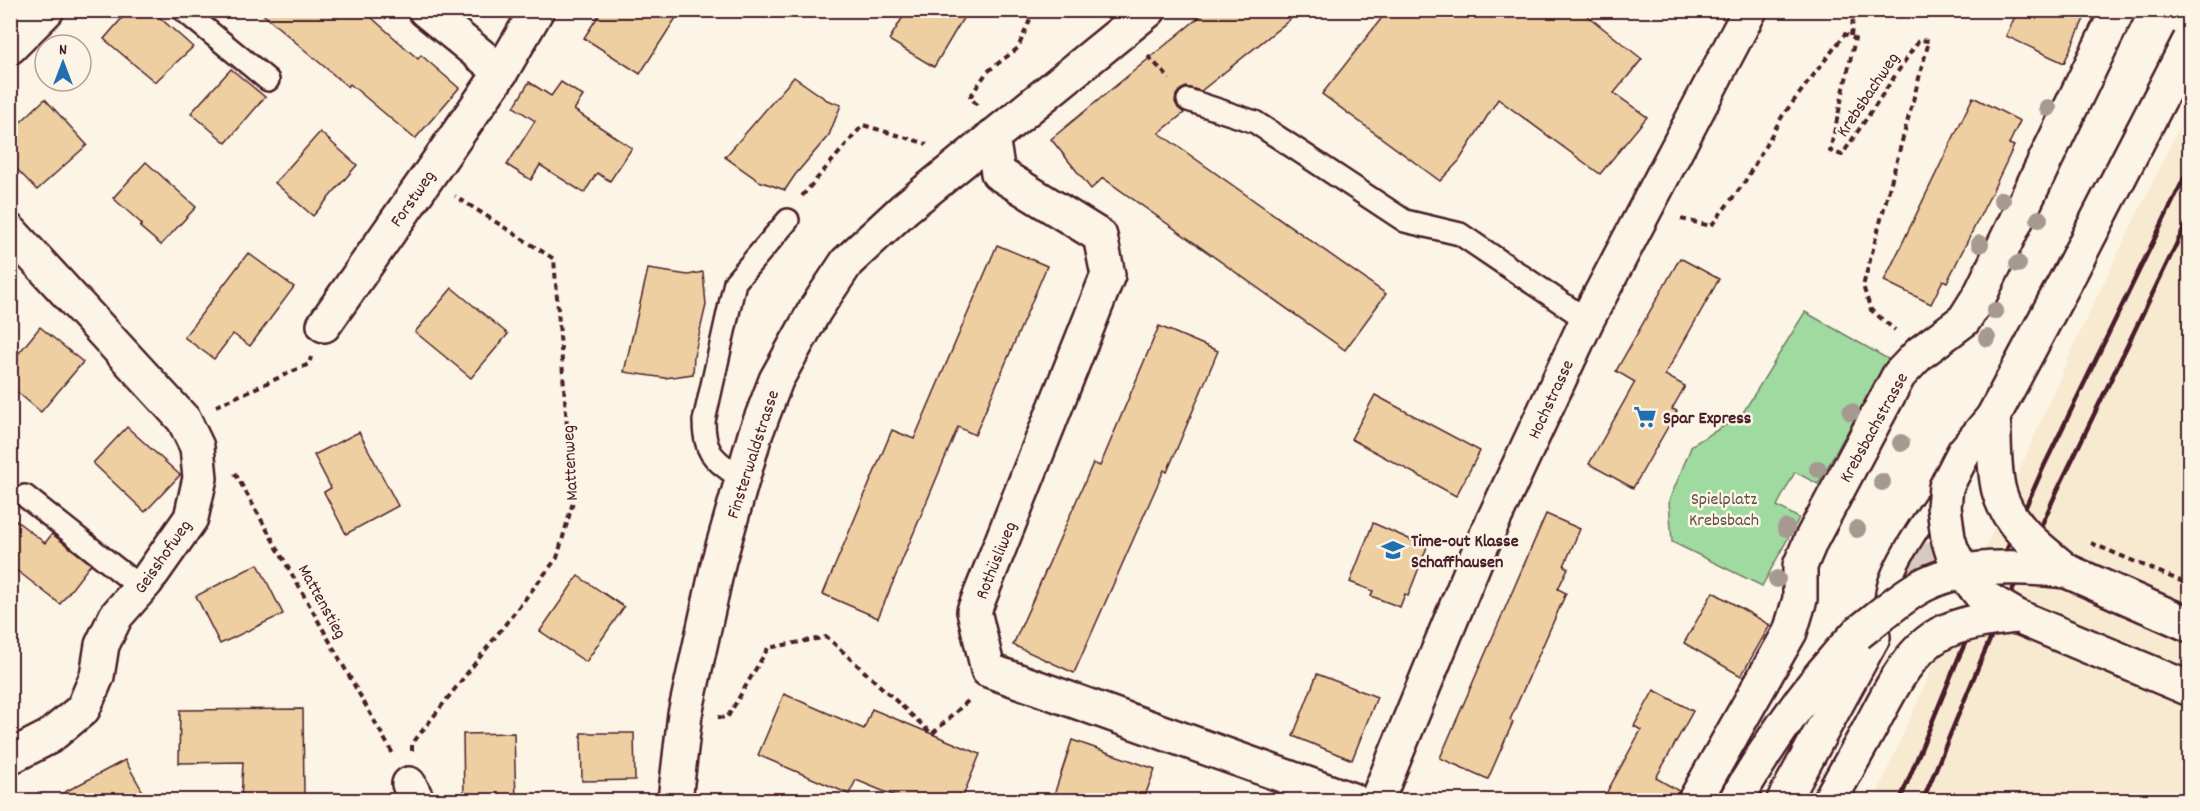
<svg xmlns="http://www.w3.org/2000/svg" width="2200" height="811" font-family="Dekko,sans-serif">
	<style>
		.built { fill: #f8ead1 }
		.green { fill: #9fdaa0; stroke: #747c66; stroke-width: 1.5 }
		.building { fill: #eecfa1; stroke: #4a1f2b; stroke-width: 1.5 }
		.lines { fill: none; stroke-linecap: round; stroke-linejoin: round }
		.highway-tunnel { stroke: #d8cac0; stroke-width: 33; stroke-dasharray: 33 16; stroke-linecap: butt }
		.lane-casing { stroke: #4a1f2b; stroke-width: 26 }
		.street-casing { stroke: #4a1f2b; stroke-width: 38 }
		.secondary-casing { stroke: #4a1f2b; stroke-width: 38 }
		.highway-casing { stroke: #4a1f2b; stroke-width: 38 }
		.path { stroke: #4a1f2b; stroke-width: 4; stroke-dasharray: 6 4.5; stroke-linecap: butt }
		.lane { stroke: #fcf5e5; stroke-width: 21 }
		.street { stroke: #fcf5e5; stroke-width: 33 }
		.secondary { stroke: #fcf5e5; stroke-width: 33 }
		.highway { stroke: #fcf5e5; stroke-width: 33 }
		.rail { stroke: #4a1f2b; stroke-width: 4.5 }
		.highway-bridge-casing { stroke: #4a1f2b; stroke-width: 38; stroke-linecap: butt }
		.path-bridge { stroke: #4a1f2b; stroke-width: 4; stroke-dasharray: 6 4.5; stroke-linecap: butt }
		.highway-bridge { stroke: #fcf5e5; stroke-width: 33 }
		.tree { fill: #a6998f }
		.labels { text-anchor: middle; stroke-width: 5; stroke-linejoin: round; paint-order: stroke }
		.street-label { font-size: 18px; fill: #4a1f2b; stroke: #fcf5e5 }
		.poi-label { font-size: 18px; font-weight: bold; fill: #4a1f2b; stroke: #fcf5e5; text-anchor: start }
		.park-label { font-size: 18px; fill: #5f4e48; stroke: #fcf5e5 }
	</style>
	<rect width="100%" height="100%" fill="#fcf5e5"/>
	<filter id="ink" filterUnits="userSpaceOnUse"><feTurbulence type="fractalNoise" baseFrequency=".0167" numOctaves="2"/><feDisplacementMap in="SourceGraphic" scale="12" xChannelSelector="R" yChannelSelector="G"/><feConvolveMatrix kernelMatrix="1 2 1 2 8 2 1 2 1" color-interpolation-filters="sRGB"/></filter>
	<g filter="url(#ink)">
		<path class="built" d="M2189 107V800H1874L2084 323Z"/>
		<path class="green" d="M1805 312 1888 359 1818 484 1795 472 1777 506 1799 518 1762 586 1672 542 1669 501 1692 445 1741 416Z"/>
		<g class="building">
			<path d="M129 10H151L193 47 155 82 104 39Z"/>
			<path d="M258 10H363L418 59 421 55 459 88 415 139 350 84 348 87Z"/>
			<path d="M602 10H681L640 74 584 38Z"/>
			<path d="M907 10H968L934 67 889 40Z"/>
			<path d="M1208 10H1302L1201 91 1186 87 1180 90 1176 95 1175 102 1178 108 1184 113 1159 133 1386 294 1345 350 1103 178 1091 189 1051 139Z"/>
			<path d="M1388 10H1580L1642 59 1614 93 1647 117 1600 174 1498 99 1459 161 1440 181 1322 94Z"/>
			<path d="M2018 10H2088L2064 63 2006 36Z"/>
			<path d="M231 69 265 97 226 143 191 113Z"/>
			<path d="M794 77 827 100 841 105 829 135 795 175 785 190 759 181 725 157Z"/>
			<path d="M529 82 551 96 561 82 583 96 574 110 632 148 610 181 597 173 584 193 540 165 531 180 507 165 535 121 514 107Z"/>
			<path d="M1973 97 2020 121 2009 144 2014 146 1992 192 1947 282 1943 280 1931 304 1884 281Z"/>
			<path d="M45 99 87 145 37 190 10 162V132Z"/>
			<path d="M320 132 357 165 313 216 275 183Z"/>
			<path d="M146 162 196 207 161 245 140 227 142 224 113 198Z"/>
			<path d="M997 245 1047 266 975 435 958 427 878 618 823 594 892 430 914 439Z"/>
			<path d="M248 253 294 287 250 346 233 334 214 359 184 337Z"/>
			<path d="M1680 258 1719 279 1665 375 1685 386 1672 409 1677 411 1633 488 1589 464 1635 382 1616 371Z"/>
			<path d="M648 269 688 275 703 272 706 305 694 356 693 374 665 378 624 372Z"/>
			<path d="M452 288 508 334 471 378 415 332Z"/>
			<path d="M1159 326 1218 351 1167 472 1164 470 1074 673 1013 645 1093 463 1100 466Z"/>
			<path d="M40 327 83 362 41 412 10 386V364Z"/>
			<path d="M1375 395 1480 451 1456 496 1351 439Z"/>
			<path d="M127 427 180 475 145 512 93 463Z"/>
			<path d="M359 432 398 506 346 534 324 492 331 488 314 455Z"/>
			<path d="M1546 514 1580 529 1564 566 1568 568 1558 589 1566 593 1510 720 1513 722 1488 779 1440 758Z"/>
			<path d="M10 516 45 543 52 534 91 564 60 604 10 565Z"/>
			<path d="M1373 523 1427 547 1408 596 1405 594 1400 607 1371 596 1373 591 1350 582Z"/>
			<path d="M258 564 283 614 220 644 196 596Z"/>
			<path d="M578 576 624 607 586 662 540 631Z"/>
			<path d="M1713 592 1770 625 1741 676 1684 643Z"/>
			<path d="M1317 674 1377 697 1352 760 1293 736Z"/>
			<path d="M1654 690 1693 711 1656 778 1679 791 1676 801H1602L1641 730 1634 726Z"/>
			<path d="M784 694 864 729 872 709 980 754 961 801H907L856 780 849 794 758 755Z"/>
			<path d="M303 709 304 795 290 801H241L243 762 179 763 180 710Z"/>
			<path d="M514 733 516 801H464L463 734Z"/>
			<path d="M581 733H634L635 780 582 781Z"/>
			<path d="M1072 740 1155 769 1143 801H1052Z"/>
			<path d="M125 760 148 801H48Z"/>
		</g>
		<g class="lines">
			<path class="highway-tunnel" d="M1886 614 1951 494"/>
			<g class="lane-casing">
				<g id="lane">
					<path d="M183 10 268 80"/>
					<path d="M1188 100 1255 122 1405 221 1460 234 1587 320"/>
					<path d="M742 480C717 460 704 457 704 421L735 282 788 220"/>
					<path d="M25 496 141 588"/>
					<path d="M1886 611C1886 604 1886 595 1888 588 1893 563 1929 512 1944 490"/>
				</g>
			</g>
			<g class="street-casing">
				<g id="street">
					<path d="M425 10 501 72"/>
					<path d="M10 47 47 10"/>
					<path d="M992 137 998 173 1100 236 1108 275 974 611 988 670 1352 800"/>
					<path d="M10 231 184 420 197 447 200 478 191 518 146 582 116 616 102 645 97 676 83 709 49 737 10 757"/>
					<path d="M324 325 501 72 537 10"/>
					<path d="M409 784 417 800"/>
					<path d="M675 800 685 714 719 560 755 435 776 380 815 310 847 262 904 209 1149 10"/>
					<path d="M1695 800 1790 632 1800 599V566L1811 540 1899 375 1920 353 1964 320 1981 293 2118 10"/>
				</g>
			</g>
			<g class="secondary-casing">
				<path id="secondary" d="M1377 800 1480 549 1587 320 1750 10"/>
			</g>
			<g class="highway-casing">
				<g id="highway">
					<path d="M2067 571 2190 625"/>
					<path d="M2016 616 2190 689"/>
					<path d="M1736 800C1771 740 1810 683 1858 633"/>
					<path d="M1784 800 1873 637"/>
				</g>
			</g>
			<g class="path">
				<path d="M1851 36 1854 10"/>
				<path d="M1148 56 1170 79"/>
				<path d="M977 105 970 97 987 72 1018 48 1034 10"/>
				<path d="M802 196 863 125 927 144"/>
				<path d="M1681 219 1711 226 1744 183 1783 115 1845 34 1855 39 1830 151 1842 155 1919 40 1929 41 1863 286 1871 310 1895 330"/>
				<path d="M216 406 309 364 311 357"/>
				<path d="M235 473 393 754"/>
				<path d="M718 717 727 718 768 648 827 637 932 734 969 700"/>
				<path d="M412 751V744L557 558 573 502 554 259 455 196"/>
			</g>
			<use href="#lane" class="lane"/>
			<use href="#street" class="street"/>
			<use href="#secondary" class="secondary"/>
			<use href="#highway" class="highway"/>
			<g class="rail">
				<path d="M1900 800 1958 659 2044 466 2190 166"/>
				<path d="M1923 800 1984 653 2057 491 2190 216"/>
			</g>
			<g class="highway-bridge-casing">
				<g id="highway-bridge">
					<path d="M1993 417C1995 441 1993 468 1999 491 2008 526 2040 549 2067 571"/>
					<path d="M2016 616 1982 596 1963 572 1952 551 1948 538 1944 507 1946 487 1964 452 1993 417 2071 271 2190 40"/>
					<path d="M1858 633C1878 618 1896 601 1918 588 1961 563 2019 566 2067 571"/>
					<path d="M1830 800C1843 776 1857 752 1870 728 1888 695 1906 653 1940 634 1963 622 1990 619 2016 616"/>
				</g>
			</g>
			<path class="path-bridge" d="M2091 543 2190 585"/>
			<use href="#highway-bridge" class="highway-bridge"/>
		</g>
		<g class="tree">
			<circle cx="2048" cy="108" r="9"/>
			<circle cx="2002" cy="200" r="9"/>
			<circle cx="2039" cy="219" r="9"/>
			<circle cx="1980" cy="244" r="9"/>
			<circle cx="2018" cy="264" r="9"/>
			<circle cx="1995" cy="311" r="9"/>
			<circle cx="1987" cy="338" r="9"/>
			<circle cx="1851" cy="412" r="9"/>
			<circle cx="1901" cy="443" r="9"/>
			<circle cx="1818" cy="469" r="9"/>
			<circle cx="1882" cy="482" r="9"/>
			<circle cx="1786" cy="528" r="9"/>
			<circle cx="1857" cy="529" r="9"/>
			<circle cx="1777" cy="579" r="9"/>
		</g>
	</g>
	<defs>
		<g id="supermarket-bare" transform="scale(1.8)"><path d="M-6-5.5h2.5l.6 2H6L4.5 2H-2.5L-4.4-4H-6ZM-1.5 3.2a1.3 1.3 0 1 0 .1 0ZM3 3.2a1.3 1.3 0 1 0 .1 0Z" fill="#1f6fb2" stroke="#fcf5e5" stroke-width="2.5" paint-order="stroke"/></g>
		<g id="school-bare" transform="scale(1.8)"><path d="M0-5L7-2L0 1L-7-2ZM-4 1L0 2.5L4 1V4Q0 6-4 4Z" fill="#1f6fb2" stroke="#fcf5e5" stroke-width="2.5" paint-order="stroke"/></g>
	</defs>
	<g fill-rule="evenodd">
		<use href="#supermarket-bare" x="1645" y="417"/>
		<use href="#school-bare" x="1393" y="550"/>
	</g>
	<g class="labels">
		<g class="street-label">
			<text transform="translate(1867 94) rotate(-56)" y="6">Krebsbachweg</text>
			<text transform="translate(412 198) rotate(-55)" y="6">Forstweg</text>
			<text transform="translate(1550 399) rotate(-65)" y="6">Hochstrasse</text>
			<text transform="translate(1873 427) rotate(-61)" y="6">Krebsbachstrasse</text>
			<text transform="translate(752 454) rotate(-72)" y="6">Finsterwaldstrasse</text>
			<text transform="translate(569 463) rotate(-93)" y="6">Mattenweg</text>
			<text transform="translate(162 556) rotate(-55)" y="6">Geisshofweg</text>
			<text transform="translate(995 560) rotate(-68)" y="6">Rothüsliweg</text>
			<text transform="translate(323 601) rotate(61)" y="6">Mattenstieg</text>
		</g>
		<g class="poi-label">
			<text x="1663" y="423">Spar Express</text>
			<text x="1411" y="546">Time-out Klasse<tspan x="1411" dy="21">Schaffhausen</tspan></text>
		</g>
		<g class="park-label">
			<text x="1724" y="504">Spielplatz<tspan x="1724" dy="21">Krebsbach</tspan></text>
		</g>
	</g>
	<rect width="2200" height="811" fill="none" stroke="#fcf5e5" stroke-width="36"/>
	<rect x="18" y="18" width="2164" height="775" fill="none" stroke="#4a1f2b" stroke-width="2" filter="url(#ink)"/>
	<g transform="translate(63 63)"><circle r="28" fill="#fcf5e5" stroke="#b59f9b" stroke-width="1.5"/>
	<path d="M0-4.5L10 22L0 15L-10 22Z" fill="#1f6fb2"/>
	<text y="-9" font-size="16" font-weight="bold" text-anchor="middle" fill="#4a1f2b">N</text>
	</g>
</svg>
